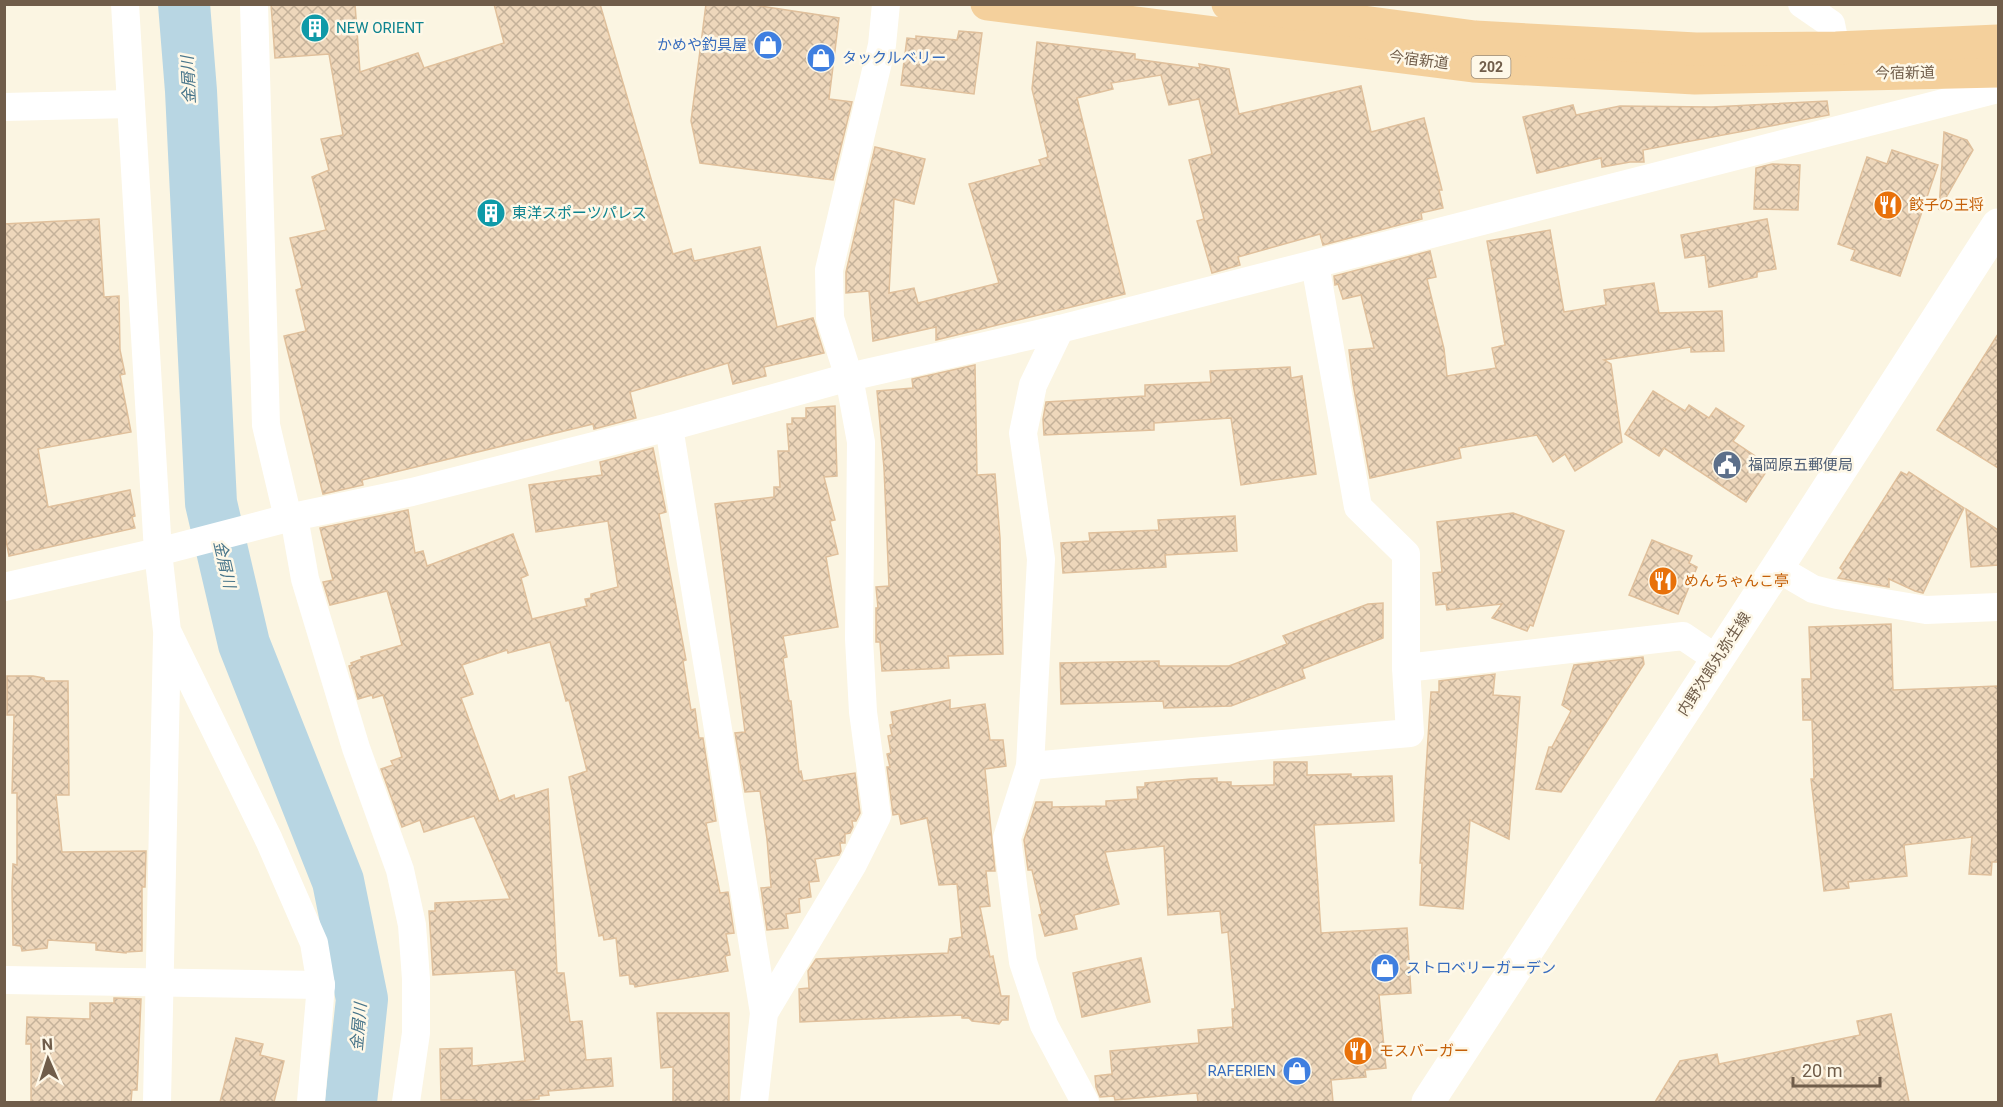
<svg xmlns="http://www.w3.org/2000/svg" width="2003" height="1107" font-family="Roboto,'Noto Sans JP',sans-serif">
	<style>
		.lines { fill: none; stroke-linecap: round; stroke-linejoin: round }
		.river { stroke: #b8d6e3; stroke-width: 52 }
		.building { fill: url(#building-cross-hatch); stroke: #e0c09c; stroke-width: 1.5 }
		.minor { stroke: #fff; stroke-width: 28 }
		.secondary { stroke: #fff; stroke-width: 33 }
		.trunk { stroke: #f4d09c; stroke-width: 33 }
		.labels { text-anchor: middle; stroke-width: 5; stroke-linejoin: round; paint-order: stroke }
		.shield { fill: #fef8e8; stroke: #9b8c79; stroke-width: 1.5 }
		.shield-label { font-size: 14px; font-weight: bold; fill: #705d4a }
		.culture-label { font-size: 15px; fill: #0d838f; stroke: #fef8e8; text-anchor: start }
		.shop-label { font-size: 15px; fill: #366cbe; stroke: #fef8e8; text-anchor: end }
		.street-label { font-size: 15px; fill: #705d4a; stroke: #fef8e8 }
		.food-label { font-size: 15px; fill: #c56008; stroke: #fef8e8; text-anchor: start }
		.service-label { font-size: 15px; fill: #4e5e75; stroke: #fef8e8; text-anchor: start }
		.water-label { font-size: 16px; font-style: italic; fill: #48758a; stroke: #fef8e8 }
	</style>
	<defs>
		<pattern id="building-cross-hatch" width="8" height="8" patternUnits="userSpaceOnUse" patternTransform="scale(1.5)"><rect width="8" height="8" fill="#eed7bb"/><path d="M0 0l8 8M0 8l8-8" fill="none" stroke="#c5b29a"/></pattern>
	</defs>
	<rect width="100%" height="100%" fill="#fbf5e2"/>
	<g class="lines">
		<path class="river" d="M184 4 191 91 211 503 244 644 338 881 362 999 351 1102"/>
	</g>
	<g class="building">
		<path d="M271 4H355L360 72 418 53 424 68 504 43 494 4H600L673 254 691 249 694 261 760 247 777 327 813 318 824 353 764 367 766 376 733 384 728 363 630 392 636 418 594 429 593 424 362 480 363 485 323 494 284 336 306 331 296 290 302 288 290 238 326 230 312 177 329 170 321 139 343 135 329 54 275 58Z"/>
		<path d="M706 4H747L839 18 829 99 852 102 833 180 700 163 691 121Z"/>
		<path d="M959 31 982 33 974 94 901 85 907 38 916 39V36L957 40Z"/>
		<path d="M1037 42 1135 54V59L1200 68 1199 64 1229 69 1239 114 1361 86 1371 132 1424 118 1442 190H1439L1443 208 1421 213 1422 219 1323 245 1320 234 1238 257 1240 265 1212 273 1197 221 1204 219 1189 160 1212 154 1199 99 1169 105 1161 75 1111 83 1113 89 1077 98 1125 294 936 340V327L873 341 869 291 846 293V272L875 147 925 159 914 204 894 199 889 293 914 288 918 303 999 283 969 184 1041 165 1039 160 1048 157 1032 89Z"/>
		<path d="M1827 101 1829 115 1643 150 1644 162H1630L1602 167 1601 158 1537 173 1523 117 1573 105 1576 115 1620 106 1712 107Z"/>
		<path d="M1944 132 1967 140 1973 150 1939 210Z"/>
		<path d="M1892 150 1938 165 1900 276 1851 260 1855 250 1838 244 1867 157 1887 164Z"/>
		<path d="M1772 164 1800 165 1798 210 1754 209 1756 168Z"/>
		<path d="M99 219 104 297 119 296 120 350 125 374 120 375 131 432 38 449 48 507 130 490 135 516 132 517 135 528 9 556 4 530V224Z"/>
		<path d="M1767 219 1776 269 1757 272V277L1709 287 1705 255 1685 258 1681 235Z"/>
		<path d="M1550 230 1564 312 1606 305 1604 290 1654 283 1659 313 1722 311 1724 351 1691 352V347L1604 360 1611 364 1622 442 1575 471 1565 454 1553 462 1537 435 1459 448 1461 458 1370 478 1353 384 1349 350 1374 348 1361 295 1343 299 1338 284 1335 285 1334 276 1430 251 1436 277 1427 279 1444 349 1447 376 1496 368 1492 348 1505 345 1487 241Z"/>
		<path d="M1998 334V468L1937 430Z"/>
		<path d="M975 365 977 475 995 474 1000 538 1003 654 948 656 949 668 882 671 880 642H876V608H878L876 587 889 586 884 468 877 391 913 388 912 379Z"/>
		<path d="M1290 367 1291 378 1302 376 1316 474 1241 485 1231 418 1154 423V430L1044 435 1043 419 1046 402 1145 396V385L1211 382 1210 371Z"/>
		<path d="M1653 391 1685 411 1689 405 1709 418 1716 408 1744 426 1733 441 1770 466 1746 502 1664 448 1659 456 1625 434Z"/>
		<path d="M835 406 837 476 824 477 835 520 830 521 838 554 826 557 838 627 783 636 787 657 783 658 789 701H791L799 772 801 771 803 781 855 773 860 813 856 821H852L853 827 850 833 845 834V843H840L841 851 839 855 815 859 819 881 809 882 811 897 799 899 800 912 786 914 788 928 767 930 761 888 771 887 767 839 760 791 745 792 735 733 745 732 715 504 774 497V487H780L778 451H789L787 424H792V418H806V408Z"/>
		<path d="M653 448 666 512 659 514 686 660 683 661 691 710 695 709 699 738H703L716 821 706 823 720 893 728 892 734 933 726 934 730 955 725 956 728 971 635 987 634 984H630L629 975 620 976 616 938 604 940 603 935 599 936 569 777 587 771 569 700 566 701 550 642 508 653 507 650 462 665 473 694 461 698 499 801 514 795 515 799 548 789 557 973H564L570 1022 582 1021 586 1060 611 1058 613 1086 548 1091 549 1095 539 1096V1099L508 1102H475V1100H441L440 1049 472 1048V1066L525 1061 515 970 433 975 429 911H435V903L510 899 474 816 424 832 420 820 402 827 381 769 393 765 391 761 402 757 383 695 373 698 372 695 358 699 349 666 352 665 351 663 362 659 361 657 402 645 387 591 330 605 323 582 333 580 320 528 408 510 415 553 423 551 427 566 513 534 528 575 521 578 532 619 587 606 585 599 591 598V594L618 587 608 521 536 532 529 485 602 475 600 462Z"/>
		<path d="M1901 472 1907 475 1909 472 1964 508 1923 593 1915 591 1889 579V587L1838 578 1843 571 1840 568Z"/>
		<path d="M1966 509 1998 530V565L1971 567Z"/>
		<path d="M1513 513 1564 531 1533 626 1530 625 1527 631 1492 618 1502 604 1447 610 1446 604 1436 605 1433 573 1442 572 1437 522Z"/>
		<path d="M1235 516 1237 551 1165 555 1166 567 1063 573 1061 543 1090 541 1089 533 1159 530 1158 520Z"/>
		<path d="M1652 540 1692 556 1689 563 1697 567 1678 614 1629 595Z"/>
		<path d="M1383 603V638L1302 669 1305 678 1231 706 1164 708 1163 701 1061 704 1060 663 1159 661V666H1229L1287 644 1283 636 1368 604Z"/>
		<path d="M1891 624 1893 690 1998 686V862H1992L1991 875 1969 874 1972 837 1904 845 1907 876 1848 882 1849 888 1824 891 1811 779H1814L1812 720H1803L1802 679H1811L1809 627Z"/>
		<path d="M1643 657 1644 664 1561 792 1536 789 1549 747H1552L1571 711 1562 705 1574 665Z"/>
		<path d="M1495 674 1493 695 1520 697 1509 839 1470 820 1463 909 1420 905 1422 863H1420L1431 692H1439V681Z"/>
		<path d="M7 676H33L44 678 45 681H68L69 795H56L62 852 146 851 145 887H142V951L126 952V953L96 950V943L48 940 47 948 22 951 21 946 13 945 12 888 13 864 17 865V793H12L14 715H7Z"/>
		<path d="M950 700V709L985 704 990 740H1003L1006 766 985 769 995 871H986L990 906 980 907 990 957 993 956 1001 996H1009L1008 1020H1002L999 1024 972 1021 969 1018H962V1015L800 1022 799 989 809 988 808 971 816 959 948 953 950 939 962 937 957 884 939 885 927 818 901 824 899 814 893 815 887 767H890L887 754 891 753 888 736 892 735 890 725 893 724 891 712Z"/>
		<path d="M1274 762H1307V775L1351 774V777L1392 776 1394 821 1314 825 1321 933 1407 928 1411 993 1379 995 1386 1068 1365 1070 1366 1077 1331 1080 1333 1102H1198L1197 1093 1115 1100 1114 1096 1100 1097 1096 1087 1095 1076 1112 1074 1110 1051 1199 1043 1198 1030 1233 1027 1232 1009H1235L1228 932 1222 933 1220 911 1168 915 1164 846 1105 852 1119 904 1074 915 1077 929 1045 936 1039 915 1042 914 1032 870H1028L1024 840 1036 802H1052V807L1106 806V801L1138 799 1137 787H1145V783L1191 779 1217 778V782H1231V786L1274 785Z"/>
		<path d="M1141 958 1150 1002 1082 1017 1073 973Z"/>
		<path d="M114 998 141 999 137 1090H132L131 1102H31V1044H26L27 1017 90 1019V1003H114Z"/>
		<path d="M657 1013H729V1102H673V1067L661 1068Z"/>
		<path d="M1891 1014 1909 1102H1655L1680 1061 1717 1054 1719 1064 1860 1035 1857 1021Z"/>
		<path d="M236 1038 263 1044 260 1055 284 1061 274 1102H220Z"/>
	</g>
	<g class="lines">
		<g class="minor">
			<path d="M125 4 158 552 167 631 269 840 314 943 321 985 311 1102"/>
			<path d="M254 4 266 425 288 518"/>
			<path d="M1802 4 1831 24 1836 48"/>
			<path d="M4 107 131 104"/>
			<path d="M1060 329 1033 385 1023 433 1041 559 1030 766 1007 838 1023 962 1044 1025 1085 1102"/>
			<path d="M669 427 764 1013"/>
			<path d="M294 517 305 579 356 748 400 870 412 925 416 979V1033L406 1102"/>
			<path d="M1777 568 1813 589 1837 595 1926 610 1998 607"/>
			<path d="M4 587 158 552 288 518 412 492 669 427 849 377 1060 329 1998 89"/>
			<path d="M1406 668 1683 636 1717 659"/>
			<path d="M1030 766 1410 733 1406 668V554L1358 507 1315 264"/>
			<path d="M4 980 321 985"/>
			<path d="M157 1102 167 637"/>
			<path d="M754 1102 764 1013 853 864 877 816 863 712 859 639 861 442 849 377 830 318 829 270 882 45 886 4"/>
		</g>
		<path class="secondary" d="M1428 1102 1777 568 1998 225"/>
		<g class="trunk">
			<path d="M987 4 1473 66 1695 78 1998 71"/>
			<path d="M1228 4 1475 37 1696 49 1836 48 1998 41"/>
		</g>
	</g>
	<defs>
		<g id="building-disc" transform="scale(1.5)"><circle r="9.5" fill="#0f9aa8" stroke="#fef8e8"/><path d="M-4-6H4V6H1V3H-1V6H-4ZM-2.5-4.3h1.7v1.8h-1.7ZM.8-4.3h1.7v1.8H.8ZM-2.5-1h1.7V.8h-1.7ZM.8-1h1.7V.8H.8Z" fill="#fff"/></g>
		<g id="shop-disc" transform="scale(1.5)"><circle r="9.5" fill="#3f7fe0" stroke="#fef8e8"/><path d="M-5-2.5h2.3a2.7 3.5 0 0 1 5.4 0H5L5.5 6h-11ZM-1.5-2.5h3a1.5 2.3 0 0 0-3 0Z" fill="#fff"/></g>
		<g id="restaurant-disc" transform="scale(1.5)"><circle r="9.5" fill="#e8710a" stroke="#fef8e8"/><path d="M-5-6h1v4h1v-4h1v4h1v-4h1v5L-1.5 .5V6h-2V.5L-5-1ZM5-6V6H3V1.5H1.5Q1.5-4 5-6Z" fill="#fff"/></g>
		<g id="civic-disc" transform="scale(1.5)"><circle r="9.5" fill="#5c6f8a" stroke="#fef8e8"/><path d="M-.6-6.5H3V-4.5H.6V-3L4-1V1h2V6H-6V1h2V-1L-.6-3ZM-1.2 2.5V6h2.4V2.5Z" fill="#fff"/></g>
	</defs>
	<g fill-rule="evenodd">
		<use href="#building-disc" x="315" y="28"/>
		<use href="#shop-disc" x="768" y="45"/>
		<use href="#shop-disc" x="821" y="58"/>
		<use href="#restaurant-disc" x="1888" y="205"/>
		<use href="#building-disc" x="491" y="213"/>
		<use href="#civic-disc" x="1727" y="465"/>
		<use href="#restaurant-disc" x="1663" y="581"/>
		<use href="#shop-disc" x="1385" y="968"/>
		<use href="#restaurant-disc" x="1358" y="1051"/>
		<use href="#shop-disc" x="1297" y="1071"/>
	</g>
	<g class="labels">
		<rect class="shield" x="1471.5" y="56" width="39" height="22" rx="4.5"/>
		<g class="shield-label">
			<text x="1491" y="72">202</text>
		</g>
		<g class="culture-label">
			<text x="336" y="33">NEW ORIENT</text>
			<text x="512" y="218">東洋スポーツパレス</text>
		</g>
		<g class="shop-label">
			<text x="747" y="50">かめや釣具屋</text>
			<text x="842" y="63" text-anchor="start">タックルベリー</text>
			<text x="1406" y="973" text-anchor="start">ストロベリーガーデン</text>
			<text x="1276" y="1076">RAFERIEN</text>
		</g>
		<g class="street-label">
			<text transform="translate(1419 60) rotate(7)" y="5">今宿新道</text>
			<text transform="translate(1905 73) rotate(-1)" y="5">今宿新道</text>
			<text transform="translate(1714 664) rotate(-57)" y="5">内野次郎丸弥生線</text>
		</g>
		<g class="food-label">
			<text x="1909" y="210">餃子の王将</text>
			<text x="1684" y="586">めんちゃんこ亭</text>
			<text x="1379" y="1056">モスバーガー</text>
		</g>
		<g class="service-label">
			<text x="1748" y="470">福岡原五郵便局</text>
		</g>
		<g class="water-label">
			<text transform="translate(188 80) rotate(-93)" y="6">金屑川</text>
			<text transform="translate(225 564) rotate(77)" y="6">金屑川</text>
			<text transform="translate(358 1027) rotate(-85)" y="6">金屑川</text>
		</g>
	</g>
	<rect width="2003" height="1107" fill="none" stroke="#705d4a" stroke-width="12"/>
	<g transform="translate(48 1059) rotate(357)" stroke="#fef8e8" stroke-width="4.5" paint-order="stroke">
	<path d="M0-4.5L10 22L0 15L-10 22Z" fill="#705d4a"/>
	<text y="-9" font-size="16" font-weight="bold" text-anchor="middle" fill="#705d4a">N</text>
	</g>
	<path d="M1793 1077v9h87v-9" fill="none" stroke="#705d4a" stroke-width="3"/>
	<text x="1802" y="1077" font-size="18" fill="#705d4a" stroke="#fef8e8" stroke-width="4.5" paint-order="stroke">20 m</text>
</svg>
